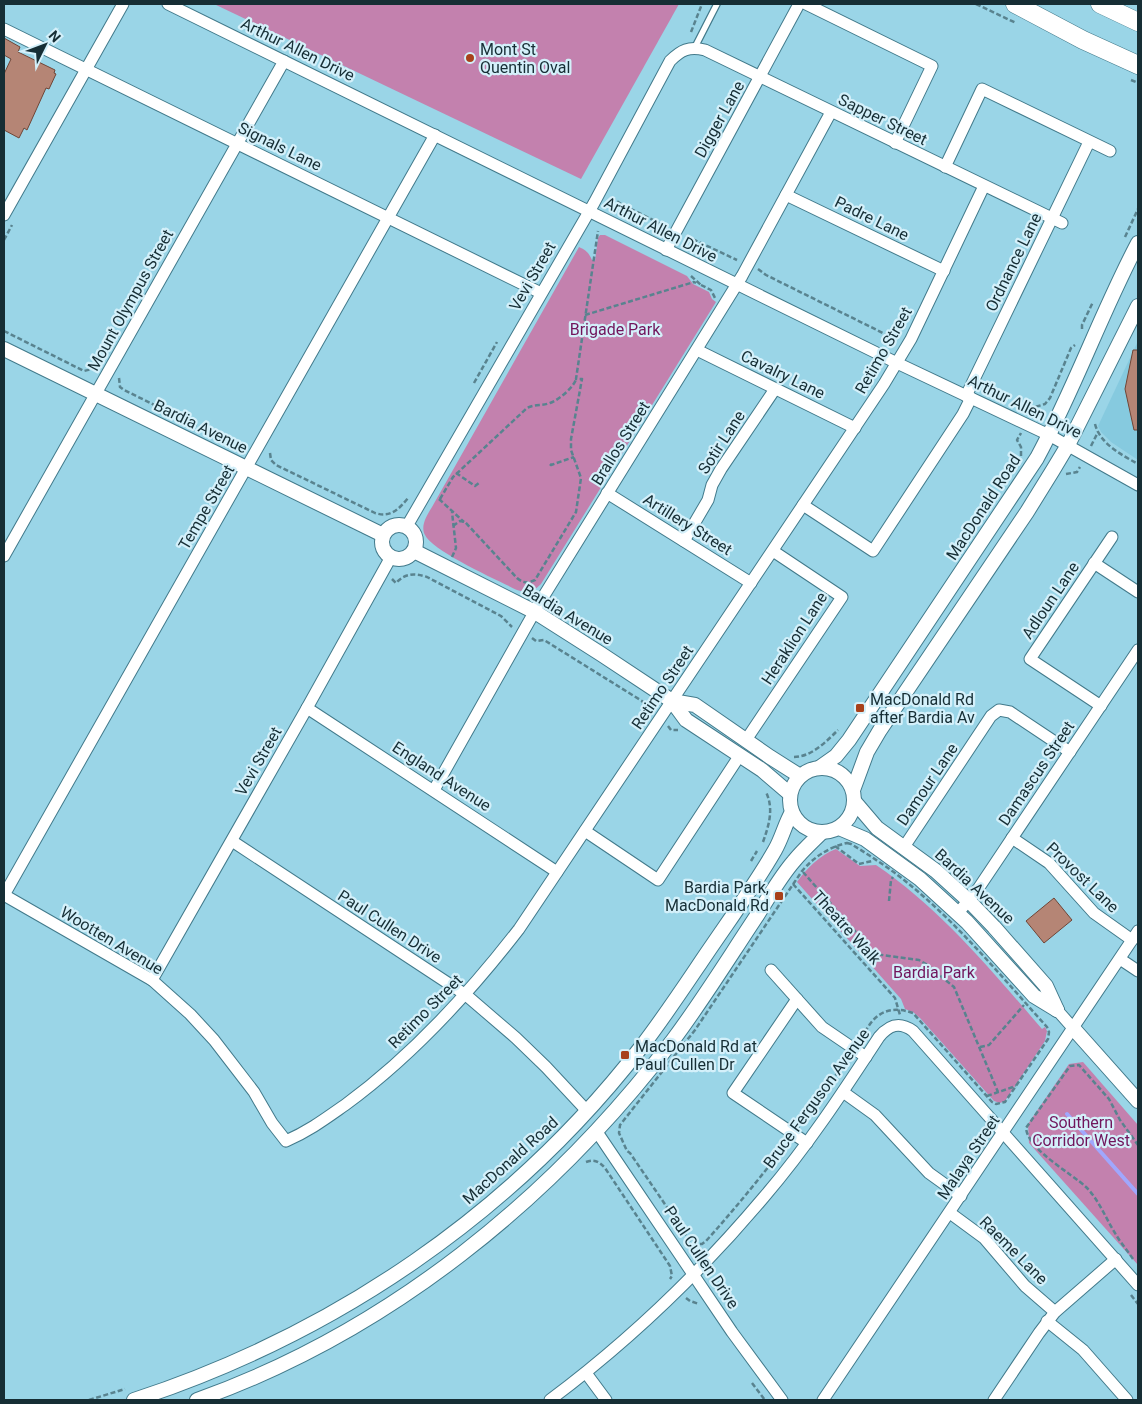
<svg xmlns="http://www.w3.org/2000/svg" width="1142" height="1404" font-family="Roboto,sans-serif">
	<style>
		.built { fill: #86cadf }
		.green { fill: #c381ae }
		.lines { fill: none; stroke-linecap: round; stroke-linejoin: round }
		.stream { stroke: #a0a7fd; stroke-width: 4 }
		.building { fill: #b58575; stroke: #704536 }
		.service-casing { stroke: #427a8b; stroke-width: 8 }
		.minor-casing { stroke: #427a8b; stroke-width: 13 }
		.tertiary-casing { stroke: #427a8b; stroke-width: 16 }
		.primary-casing { stroke: #427a8b; stroke-width: 19 }
		.path { stroke: #59838f; stroke-width: 2.5; stroke-dasharray: 5 2.5; stroke-linecap: butt }
		.service { stroke: #fff; stroke-width: 5.5 }
		.minor { stroke: #fff; stroke-width: 11 }
		.tertiary { stroke: #fff; stroke-width: 14 }
		.primary { stroke: #fff; stroke-width: 18 }
		.poi-dot { fill: #a8411b; stroke: #d4f0fa; stroke-width: 2 }
		.labels { text-anchor: middle; stroke-width: 4.5; stroke-linejoin: round; paint-order: stroke }
		.street-label { font-size: 16px; fill: #162e35; stroke: #d4f0fa }
		.poi-label { font-size: 16px; fill: #162e35; stroke: #d4f0fa; text-anchor: start }
		.park-label { font-size: 16px; fill: #71155c; stroke: #d4f0fa }
	</style>
	<rect width="100%" height="100%" fill="#9ad5e7"/>
	<path class="built" d="M1138 341V460L1111 442 1101 432 1098 426Z"/>
	<g class="green">
		<path d="M214 4H679L581 179Z"/>
		<path d="M600 235H605L687 276 693 284 709 292 712 299 716 302 541 584C533 592 528 593 517 590 499 581 432 551 425 535 420 526 427 515 432 507L579 247C586 250 589 253 592 260L595 261 598 238Z"/>
		<path d="M836 849 860 866 876 865C941 909 991 970 1042 1029L1045 1027 1047 1031 1045 1041 1005 1101 1000 1103 994 1101 920 1018 913 1012 905 1009 901 999 797 882C807 868 820 855 836 849Z"/>
		<path d="M1083 1062 1138 1125V1265L1029 1143 1028 1124 1069 1064Z"/>
	</g>
	<g class="lines">
		<path class="stream" d="M1067 1114 1138 1194"/>
	</g>
	<g class="building">
		<path d="M4 38 20 47 18 52 55 70 54 73 56 74 49 89 46 88 27 130 24 128 19 138 4 130V74L11 59 4 55Z"/>
		<path d="M1133 350H1138V430H1134L1125 389Z"/>
		<path d="M1054 898 1072 920 1044 943 1026 921Z"/>
	</g>
	<g class="lines">
		<g class="service-casing">
			<path id="service" d="M695 47 717 4"/>
		</g>
		<g class="minor-casing">
			<g id="minor">
				<path d="M168 4 897 363 1049 435 1138 485"/>
				<path d="M806 4 932 66 895 143"/>
				<path d="M4 29 541 293"/>
				<path d="M945 167 982 89 1110 151"/>
				<path d="M786 195 944 271"/>
				<path d="M4 215 123 4"/>
				<path d="M666 250 799 4"/>
				<path d="M697 350 855 428"/>
				<path d="M966 396 1089 142"/>
				<path d="M607 493 751 583"/>
				<path d="M803 505 873 551 963 414 971 398"/>
				<path d="M407 526 594 203 670 61C681 50 689 46 705 50L1062 223"/>
				<path d="M684 541 708 500 712 485 721 469 775 389"/>
				<path d="M4 556 284 61"/>
				<path d="M1094 563 1138 592"/>
				<path d="M1101 706 1030 659 1112 537"/>
				<path d="M307 708 557 872"/>
				<path d="M746 740 842 597 773 551"/>
				<path d="M434 790 540 602 742 276 831 112"/>
				<path d="M585 831 658 880 740 755"/>
				<path d="M1012 838 1049 863 1094 913 1132 940"/>
				<path d="M232 841 466 995 516 1038 546 1067 587 1111"/>
				<path d="M904 847 991 716 999 710 1010 712 1070 752"/>
				<path d="M4 895 152 980 190 1014 214 1040 254 1092 272 1123 286 1141C309 1131 325 1119 345 1105 412 1056 468 995 519 929L884 384 911 339 984 186"/>
				<path d="M4 895 435 135"/>
				<path d="M958 913 978 889 1138 650"/>
				<path d="M1120 959 1138 971"/>
				<path d="M771 970 822 1027 866 1057"/>
				<path d="M152 980 307 708 391 557"/>
				<path d="M797 999 733 1093 807 1143"/>
				<path d="M1057 1010 1073 1028"/>
				<path d="M843 1092 875 1115 929 1173 961 1196"/>
				<path d="M597 1132 732 1332 782 1400"/>
				<path d="M950 1213 984 1238 1025 1286 1055 1312"/>
				<path d="M1047 1321 1083 1350 1127 1400"/>
				<path d="M586 1373 606 1400"/>
				<path d="M550 1400C629 1341 700 1273 764 1197 807 1147 843 1092 879 1037 889 1025 899 1021 913 1031L1138 1285"/>
				<path d="M823 1400 1138 931"/>
				<path d="M994 1400 1039 1333 1055 1312 1116 1259"/>
			</g>
		</g>
		<g class="tertiary-casing">
			<g id="tertiary">
				<path d="M4 349 383 535"/>
				<circle cx="399" cy="542" r="17"/>
				<path d="M414 551 535 612 601 654 672 701 686 720 762 770 790 794"/>
				<path d="M672 701 695 705 770 757 800 776"/>
				<circle cx="822" cy="800" r="32"/>
				<path d="M819 768 836 756 849 740 1037 458C1075 388 1101 313 1138 243"/>
				<path d="M853 790 867 752 880 730 1027 512 1053 470 1068 445 1138 306"/>
				<path d="M854 801 877 828 936 871 969 901 994 927 1046 986 1057 1010"/>
				<path d="M839 828 865 839 920 879 967 922 1034 996 1057 1010"/>
				<path d="M1073 1028 1138 1101"/>
				<path d="M134 1400C335 1334 512 1214 642 1046 665 1016 686 984 707 953 730 919 755 885 775 850 782 838 785 824 792 812"/>
				<path d="M197 1400C388 1332 551 1200 673 1040 703 1000 730 956 758 914 769 897 780 877 794 861 802 851 812 842 821 833"/>
			</g>
		</g>
		<g class="primary-casing">
			<g id="primary">
				<path d="M1015 4 1083 40 1138 65"/>
				<path d="M1100 4 1138 22"/>
			</g>
		</g>
		<g class="path">
			<path d="M976 4 1016 23"/>
			<path d="M691 32 702 4"/>
			<path d="M1131 80 1138 83"/>
			<path d="M611 197 621 204 665 226"/>
			<path d="M686 236 737 260"/>
			<path d="M1125 237 1138 209"/>
			<path d="M4 240 12 225"/>
			<path d="M758 269 766 275 893 338H899"/>
			<path d="M691 276 701 285"/>
			<path d="M701 285 711 290 715 298"/>
			<path d="M585 315 694 282 696 283"/>
			<path d="M1082 329V325L1093 302"/>
			<path d="M4 331 84 371 96 368"/>
			<path d="M119 378 120 387 124 390 232 443 242 445 246 443"/>
			<path d="M474 383 497 342"/>
			<path d="M1032 413 1035 407 1045 404 1050 398 1071 348 1075 345"/>
			<path d="M1095 424C1100 444 1122 455 1138 464"/>
			<path d="M1091 446 1098 432"/>
			<path d="M270 453 271 460 276 465 375 513C391 518 399 509 408 498"/>
			<path d="M1021 456V447L1017 440 1021 433"/>
			<path d="M550 464 551 465 574 457"/>
			<path d="M456 473 475 486 479 483"/>
			<path d="M1066 474 1077 472 1080 467"/>
			<path d="M439 499 464 522"/>
			<path d="M440 499 453 477 527 408C535 404 542 406 550 403 559 400 574 387 576 379"/>
			<path d="M453 526 460 521 465 522 517 578C524 584 528 583 535 580L576 512 581 478 571 450V439L582 379H576L598 231"/>
			<path d="M452 557 456 548 452 512"/>
			<path d="M392 579 396 583C405 573 415 573 427 577L501 616 512 627"/>
			<path d="M532 638 536 641 544 640 642 701 647 708 648 715"/>
			<path d="M668 726 671 730H678"/>
			<path d="M794 757C811 757 826 742 838 730"/>
			<path d="M763 842C769 825 774 809 766 792"/>
			<path d="M847 843 851 844C866 853 881 863 895 873 953 917 999 974 1047 1027L1049 1032 1048 1039 1005 1102 996 1104 992 1102 913 1013C896 1007 881 1009 870 1024 819 1102 768 1172 706 1241L702 1244H695L688 1238 630 1153 627 1151 619 1133 620 1125 695 1030 802 871C814 857 829 847 847 843Z"/>
			<path d="M835 846 859 864 872 861"/>
			<path d="M751 861 757 851"/>
			<path d="M803 872 875 954 919 960 926 964 954 987 998 1092"/>
			<path d="M793 884 895 998 900 1015"/>
			<path d="M889 901 891 880 893 877"/>
			<path d="M980 1047 989 1045 1024 1005"/>
			<path d="M987 1096 1016 1086"/>
			<path d="M586 1162C594 1159 599 1161 605 1168L670 1266 672 1276 670 1279"/>
			<path d="M1133 1259C1127 1250 1120 1242 1115 1233 1105 1217 1099 1200 1086 1187 1071 1173 1028 1150 1026 1128L1070 1066 1079 1065 1109 1099 1120 1120 1138 1145"/>
			<path d="M1131 1295 1138 1304"/>
			<path d="M686 1298 690 1301 699 1304"/>
			<path d="M752 1383 765 1400"/>
			<path d="M89 1400 125 1389"/>
		</g>
		<use href="#service" class="service"/>
		<use href="#minor" class="minor"/>
		<use href="#tertiary" class="tertiary"/>
		<use href="#primary" class="primary"/>
	</g>
	<g class="poi-dot">
		<circle cx="470" cy="58" r="5"/>
		<rect x="855" y="703" width="10" height="10" rx="2.5"/>
		<rect x="774" y="891" width="10" height="10" rx="2.5"/>
		<rect x="620" y="1050" width="10" height="10" rx="2.5"/>
	</g>
	<g class="labels">
		<g class="street-label">
			<text transform="translate(298 49) rotate(26)" y="6">Arthur Allen Drive</text>
			<text transform="translate(719 119) rotate(-61)" y="6">Digger Lane</text>
			<text transform="translate(883 119) rotate(26)" y="6">Sapper Street</text>
			<text transform="translate(280 146) rotate(26)" y="6">Signals Lane</text>
			<text transform="translate(872 218) rotate(26)" y="6">Padre Lane</text>
			<text transform="translate(661 229) rotate(27)" y="6">Arthur Allen Drive</text>
			<text transform="translate(1013 262) rotate(-64)" y="6">Ordnance Lane</text>
			<text transform="translate(532 276) rotate(-60)" y="6">Vevi Street</text>
			<text transform="translate(130 300) rotate(-61)" y="6">Mount Olympus Street</text>
			<text transform="translate(883 350) rotate(-60)" y="6">Retimo Street</text>
			<text transform="translate(783 374) rotate(26)" y="6">Cavalry Lane</text>
			<text transform="translate(1025 406) rotate(26)" y="6">Arthur Allen Drive</text>
			<text transform="translate(201 426) rotate(26)" y="6">Bardia Avenue</text>
			<text transform="translate(721 442) rotate(-57)" y="6">Sotir Lane</text>
			<text transform="translate(620 443) rotate(-58)" y="6">Brallos Street</text>
			<text transform="translate(206 507) rotate(-60)" y="6">Tempe Street</text>
			<text transform="translate(983 507) rotate(-57)" y="6">MacDonald Road</text>
			<text transform="translate(688 524) rotate(32)" y="6">Artillery Street</text>
			<text transform="translate(1050 600) rotate(-56)" y="6">Adloun Lane</text>
			<text transform="translate(568 614) rotate(31)" y="6">Bardia Avenue</text>
			<text transform="translate(794 638) rotate(-57)" y="6">Heraklion Lane</text>
			<text transform="translate(662 687) rotate(-56)" y="6">Retimo Street</text>
			<text transform="translate(258 761) rotate(-60)" y="6">Vevi Street</text>
			<text transform="translate(1036 773) rotate(-56)" y="6">Damascus Street</text>
			<text transform="translate(442 776) rotate(33)" y="6">England Avenue</text>
			<text transform="translate(927 784) rotate(-56)" y="6">Damour Lane</text>
			<text transform="translate(1083 877) rotate(44)" y="6">Provost Lane</text>
			<text transform="translate(975 886) rotate(43)" y="6">Bardia Avenue</text>
			<text transform="translate(390 926) rotate(33)" y="6">Paul Cullen Drive</text>
			<text transform="translate(847 927) rotate(48)" y="6">Theatre Walk</text>
			<text transform="translate(112 940) rotate(31)" y="6">Wootten Avenue</text>
			<text transform="translate(425 1011) rotate(-45)" y="6">Retimo Street</text>
			<text transform="translate(816 1098) rotate(-54)" y="6">Bruce Ferguson Avenue</text>
			<text transform="translate(968 1157) rotate(-56)" y="6">Malaya Street</text>
			<text transform="translate(510 1160) rotate(-42)" y="6">MacDonald Road</text>
			<text transform="translate(1014 1250) rotate(45)" y="6">Raeme Lane</text>
			<text transform="translate(702 1257) rotate(56)" y="6">Paul Cullen Drive</text>
		</g>
		<g class="poi-label">
			<text x="480" y="55">Mont St<tspan x="480" dy="18">Quentin Oval</tspan></text>
			<text x="870" y="705">MacDonald Rd<tspan x="870" dy="18">after Bardia Av</tspan></text>
			<text x="769" y="893" text-anchor="end">Bardia Park,<tspan x="769" dy="18">MacDonald Rd</tspan></text>
			<text x="635" y="1052">MacDonald Rd at<tspan x="635" dy="18">Paul Cullen Dr</tspan></text>
		</g>
		<g class="park-label">
			<text x="615" y="335">Brigade Park</text>
			<text x="934" y="978">Bardia Park</text>
			<text x="1081" y="1128">Southern<tspan x="1081" dy="18">Corridor West</tspan></text>
		</g>
	</g>
	<rect width="1142" height="1404" fill="none" stroke="#162e35" stroke-width="10"/>
	<g transform="translate(45 45) rotate(48)" stroke="#d4f0fa" stroke-width="4" paint-order="stroke">
	<path d="M0-4L9 19L0 12L-9 19Z" fill="#162e35"/>
	<text y="-8" font-size="14" font-weight="bold" text-anchor="middle" fill="#162e35">N</text>
	</g>
</svg>
